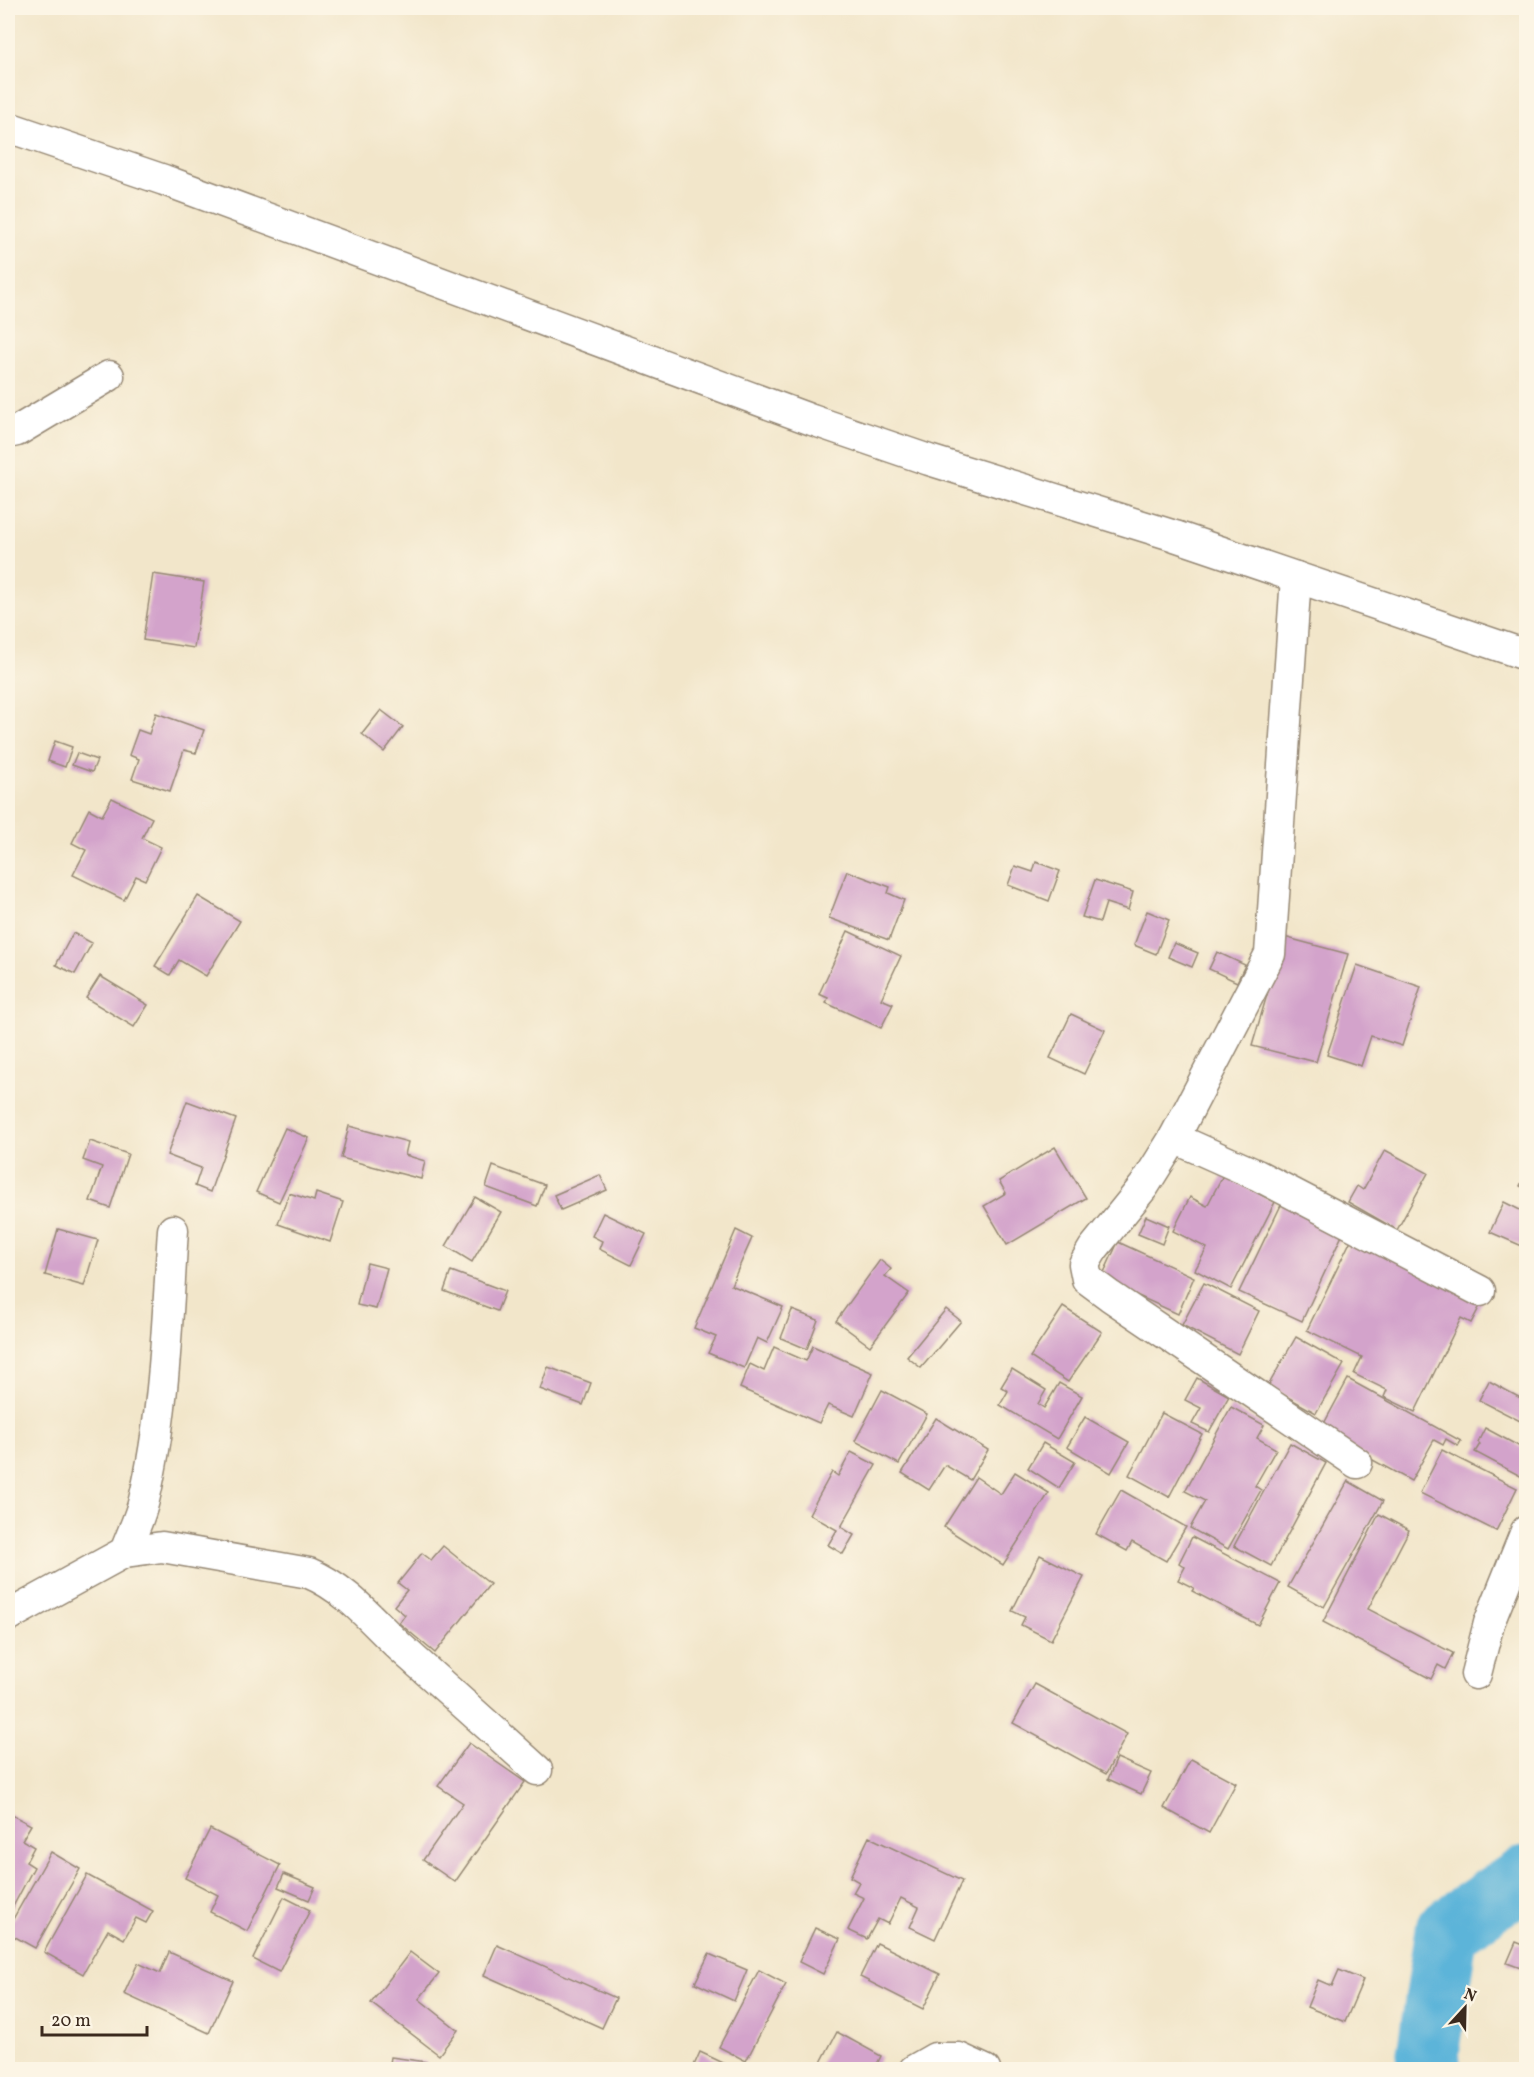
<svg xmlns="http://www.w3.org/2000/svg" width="1534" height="2077" font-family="Vollkorn,serif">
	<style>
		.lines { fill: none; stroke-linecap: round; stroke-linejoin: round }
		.river { stroke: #5cb4d9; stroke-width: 63 }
		.building { fill: #d3a3cb }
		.minor-casing { stroke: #968874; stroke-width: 33 }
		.minor { stroke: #fff; stroke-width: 30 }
	</style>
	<rect width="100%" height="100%" fill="#fcf5e5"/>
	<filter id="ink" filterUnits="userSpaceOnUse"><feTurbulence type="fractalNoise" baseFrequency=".0167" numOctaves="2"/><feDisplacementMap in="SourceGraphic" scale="12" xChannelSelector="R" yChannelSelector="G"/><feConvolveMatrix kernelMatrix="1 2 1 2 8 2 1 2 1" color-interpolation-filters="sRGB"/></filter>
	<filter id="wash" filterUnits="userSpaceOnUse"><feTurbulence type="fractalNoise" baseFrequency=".008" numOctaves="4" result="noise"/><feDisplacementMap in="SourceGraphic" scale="24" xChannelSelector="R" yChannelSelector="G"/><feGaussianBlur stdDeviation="1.35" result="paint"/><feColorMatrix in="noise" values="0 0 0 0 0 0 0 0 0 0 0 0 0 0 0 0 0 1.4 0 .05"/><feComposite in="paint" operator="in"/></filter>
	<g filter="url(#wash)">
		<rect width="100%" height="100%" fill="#f2e6ca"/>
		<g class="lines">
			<path class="river" d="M1430 2070 1428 2054 1447 1930 1526 1877"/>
		</g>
		<g id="blocks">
			<g class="building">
				<path d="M153 574 204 582 194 648 143 640Z"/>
				<path d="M381 710 403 727 384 752 362 734Z"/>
				<path d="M156 713 204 730 196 753 184 750 170 791 132 779 139 759 129 755 138 730 149 734Z"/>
				<path d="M55 741 72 747 65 767 48 761Z"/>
				<path d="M77 753 97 760 92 772 72 765Z"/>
				<path d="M112 798 152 818 142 838 161 847 145 880 136 876 124 900 73 875 86 850 72 843 89 809 102 816Z"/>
				<path d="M1036 862 1060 871 1049 901 1008 885 1015 866 1033 872Z"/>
				<path d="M847 871 890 887 888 893 904 900 889 940 829 918Z"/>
				<path d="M1095 880 1133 892 1128 910 1106 903 1100 922 1082 917Z"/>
				<path d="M198 896 240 921 206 976 179 960 170 975 155 966Z"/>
				<path d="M1147 911 1169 920 1156 954 1134 945Z"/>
				<path d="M848 931 901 956 881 999 893 1004 881 1028 826 1003 828 998 819 994Z"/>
				<path d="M73 933 92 943 75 974 56 965Z"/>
				<path d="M1284 937 1348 954 1316 1062 1252 1046Z"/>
				<path d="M1174 943 1198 953 1192 967 1168 957Z"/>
				<path d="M1217 952 1245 965 1237 982 1209 969Z"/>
				<path d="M1357 965 1421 987 1402 1046 1371 1036 1361 1066 1327 1055Z"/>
				<path d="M100 976 148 1005 134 1027 86 998Z"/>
				<path d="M1071 1014 1105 1030 1084 1074 1050 1058Z"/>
				<path d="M187 1101 236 1119 210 1192 195 1186 201 1168 167 1155Z"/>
				<path d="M349 1126 408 1142 405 1155 425 1161 421 1179 341 1158Z"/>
				<path d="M285 1128 309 1138 279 1202 256 1192Z"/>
				<path d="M90 1141 128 1154 110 1208 90 1201 102 1167 83 1160Z"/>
				<path d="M1055 1147 1086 1198 1007 1245 984 1206 1006 1193 999 1181Z"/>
				<path d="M1385 1150 1428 1173 1397 1230 1348 1202 1357 1186 1363 1190Z"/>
				<path d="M493 1166 545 1185 537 1206 486 1187Z"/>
				<path d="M1526 1173V1189L1520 1186Z"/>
				<path d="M600 1175 607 1190 561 1210 554 1195Z"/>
				<path d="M1223 1175 1275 1202 1231 1289 1195 1270 1207 1248 1173 1231 1190 1197 1207 1206Z"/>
				<path d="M289 1193 314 1201 316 1193 343 1202 330 1242 278 1224Z"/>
				<path d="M475 1197 501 1212 472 1262 446 1246Z"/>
				<path d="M1283 1201 1344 1231 1302 1321 1239 1292Z"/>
				<path d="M1504 1202 1526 1213V1235L1522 1246 1490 1232Z"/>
				<path d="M603 1213 646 1234 631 1265 599 1249 602 1241 592 1236Z"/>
				<path d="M1146 1216 1169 1226 1162 1244 1138 1234Z"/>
				<path d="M58 1229 98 1240 84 1286 45 1275Z"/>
				<path d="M736 1230 752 1238 731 1285 783 1307 767 1343 757 1338 744 1368 708 1353 716 1337 694 1328Z"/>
				<path d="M1352 1238 1482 1302 1471 1323 1461 1318 1415 1412 1384 1397 1387 1390 1354 1374 1362 1357 1307 1330Z"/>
				<path d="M1118 1242 1194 1277 1178 1314 1101 1279Z"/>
				<path d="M880 1260 891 1269 885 1276 909 1293 870 1346 836 1321Z"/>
				<path d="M367 1263 387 1268 376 1309 357 1305Z"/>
				<path d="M451 1271 505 1291 497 1311 444 1291Z"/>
				<path d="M1204 1283 1259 1311 1238 1354 1182 1325Z"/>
				<path d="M1063 1307 1102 1332 1068 1382 1030 1357Z"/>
				<path d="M946 1309 961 1321 921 1368 907 1357Z"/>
				<path d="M792 1310 818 1320 807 1349 781 1338Z"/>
				<path d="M1296 1337 1344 1364 1316 1413 1268 1386Z"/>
				<path d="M813 1346 873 1373 854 1416 828 1405 819 1423 740 1388 750 1364 764 1371 774 1347 806 1361Z"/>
				<path d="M548 1367 591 1383 583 1405 540 1389Z"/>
				<path d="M1012 1369 1046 1390 1038 1404 1044 1408 1059 1383 1082 1396 1057 1439 1000 1405 1008 1391 1001 1387Z"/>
				<path d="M1197 1378 1229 1396 1209 1432 1192 1424 1201 1408 1185 1400Z"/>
				<path d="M1348 1379 1461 1441 1458 1446 1446 1439 1443 1445 1434 1440 1411 1481 1320 1431Z"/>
				<path d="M1489 1381 1526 1401V1424L1479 1400Z"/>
				<path d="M882 1390 927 1414 899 1464 855 1441Z"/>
				<path d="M1231 1407 1264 1425 1257 1438 1276 1449 1255 1486 1261 1490 1228 1549 1190 1528 1205 1501 1185 1491Z"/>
				<path d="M1162 1413 1202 1434 1169 1497 1129 1475Z"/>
				<path d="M1085 1417 1129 1442 1111 1473 1067 1447Z"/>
				<path d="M936 1418 988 1450 970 1480 945 1465 929 1490 902 1473Z"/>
				<path d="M1485 1428 1526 1450V1479L1475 1452 1480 1444 1478 1442Z"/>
				<path d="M1043 1443 1075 1462 1059 1488 1028 1468Z"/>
				<path d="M1290 1443 1326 1463 1271 1566 1234 1546Z"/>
				<path d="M1442 1450 1517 1488 1496 1531 1420 1493Z"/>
				<path d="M851 1452 876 1465 841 1527 854 1535 843 1554 828 1545 837 1530 809 1514 832 1472 838 1476Z"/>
				<path d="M1015 1472 1049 1493 1003 1565 944 1527 976 1477 1001 1494Z"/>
				<path d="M1348 1481 1383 1501 1324 1607 1288 1587Z"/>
				<path d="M1121 1490 1186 1527 1166 1561 1132 1542 1127 1551 1096 1534Z"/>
				<path d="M1379 1514 1409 1530 1368 1609 1453 1653 1445 1669 1438 1665 1431 1679 1323 1622Z"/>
				<path d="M1192 1537 1280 1583 1258 1625 1192 1591 1194 1588 1178 1580 1185 1567 1179 1563Z"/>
				<path d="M443 1546 490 1584 435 1653 399 1623 405 1615 394 1606 407 1590 398 1583 422 1553 431 1560Z"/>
				<path d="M1040 1555 1084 1577 1051 1640 1021 1625 1025 1617 1012 1611Z"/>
				<path d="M1035 1684 1127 1734 1106 1774 1013 1723Z"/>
				<path d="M469 1743 525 1782 455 1882 423 1860 463 1803 438 1786Z"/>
				<path d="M1117 1758 1151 1773 1141 1794 1108 1779Z"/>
				<path d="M1191 1759 1236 1783 1209 1833 1164 1808Z"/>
				<path d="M8 1813 31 1825 22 1840 34 1847 26 1862 34 1867 8 1916Z"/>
				<path d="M210 1829 280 1865 247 1931 210 1912 218 1895 185 1878Z"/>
				<path d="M869 1837 962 1881 935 1939 910 1927 919 1907 901 1898 888 1924 878 1919 867 1939 848 1930 864 1898 853 1893 859 1882 850 1877Z"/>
				<path d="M51 1852 80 1869 35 1948 8 1933V1928Z"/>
				<path d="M284 1874 315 1887 309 1900 278 1887Z"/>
				<path d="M87 1875 153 1911 146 1923 136 1918 124 1939 108 1930 83 1974 44 1952Z"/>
				<path d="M284 1897 310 1910 279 1972 253 1959Z"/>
				<path d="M815 1928 840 1939 823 1974 799 1962Z"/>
				<path d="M1516 1942 1526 1946V1970L1507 1963Z"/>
				<path d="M877 1943 940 1974 923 2009 860 1977Z"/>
				<path d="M497 1945 616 1998 602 2028 484 1975Z"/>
				<path d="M169 1952 233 1981 209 2033 124 1994 138 1963 160 1973Z"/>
				<path d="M410 1952 439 1974 419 1999 458 2030 439 2055 371 2003Z"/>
				<path d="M709 1954 747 1970 734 2001 695 1983Z"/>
				<path d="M759 1970 786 1984 746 2061 719 2047Z"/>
				<path d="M1339 1970 1363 1980 1345 2022 1307 2007 1318 1980 1332 1986Z"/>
				<path d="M837 2032 881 2056 874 2070H817Z"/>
				<path d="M700 2052 738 2070H692Z"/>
				<path d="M391 2057 426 2062 425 2070H389Z"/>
			</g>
		</g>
	</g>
	<g filter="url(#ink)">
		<use href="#blocks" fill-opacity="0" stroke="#968874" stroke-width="1.5"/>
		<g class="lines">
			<g class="minor-casing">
				<g id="minor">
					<path d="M8 127 164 180 812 420 929 460 1175 536 1526 655"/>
					<path d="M8 433 17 431 109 376"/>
					<path d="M1296 577 1270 954 1174 1138 1144 1186 1093 1249 1084 1264 1087 1279 1110 1296 1357 1463"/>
					<path d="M1174 1138 1257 1175 1480 1291"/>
					<path d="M125 1552C131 1535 140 1518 144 1500 165 1412 167 1320 173 1230"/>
					<path d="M8 1616 125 1552 162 1547 309 1573C347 1589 371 1620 400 1647 446 1688 492 1729 537 1770"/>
					<path d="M1476 1674 1489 1623 1526 1531"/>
					<path d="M914 2070 935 2058H959L985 2070"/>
				</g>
			</g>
			<use href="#minor" class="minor"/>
		</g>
	</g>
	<rect width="1534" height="2077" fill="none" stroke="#fcf5e5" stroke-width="30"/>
	<g transform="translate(1465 2008) rotate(22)" stroke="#fcf5e5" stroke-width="4.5" paint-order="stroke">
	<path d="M0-4.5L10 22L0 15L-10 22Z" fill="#3b2a1e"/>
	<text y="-9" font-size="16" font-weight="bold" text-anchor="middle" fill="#3b2a1e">N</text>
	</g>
	<path d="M42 2026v9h105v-9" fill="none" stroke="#3b2a1e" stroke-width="3"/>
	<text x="51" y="2026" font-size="18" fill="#3b2a1e" stroke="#fcf5e5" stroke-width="4.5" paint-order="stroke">20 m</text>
</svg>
